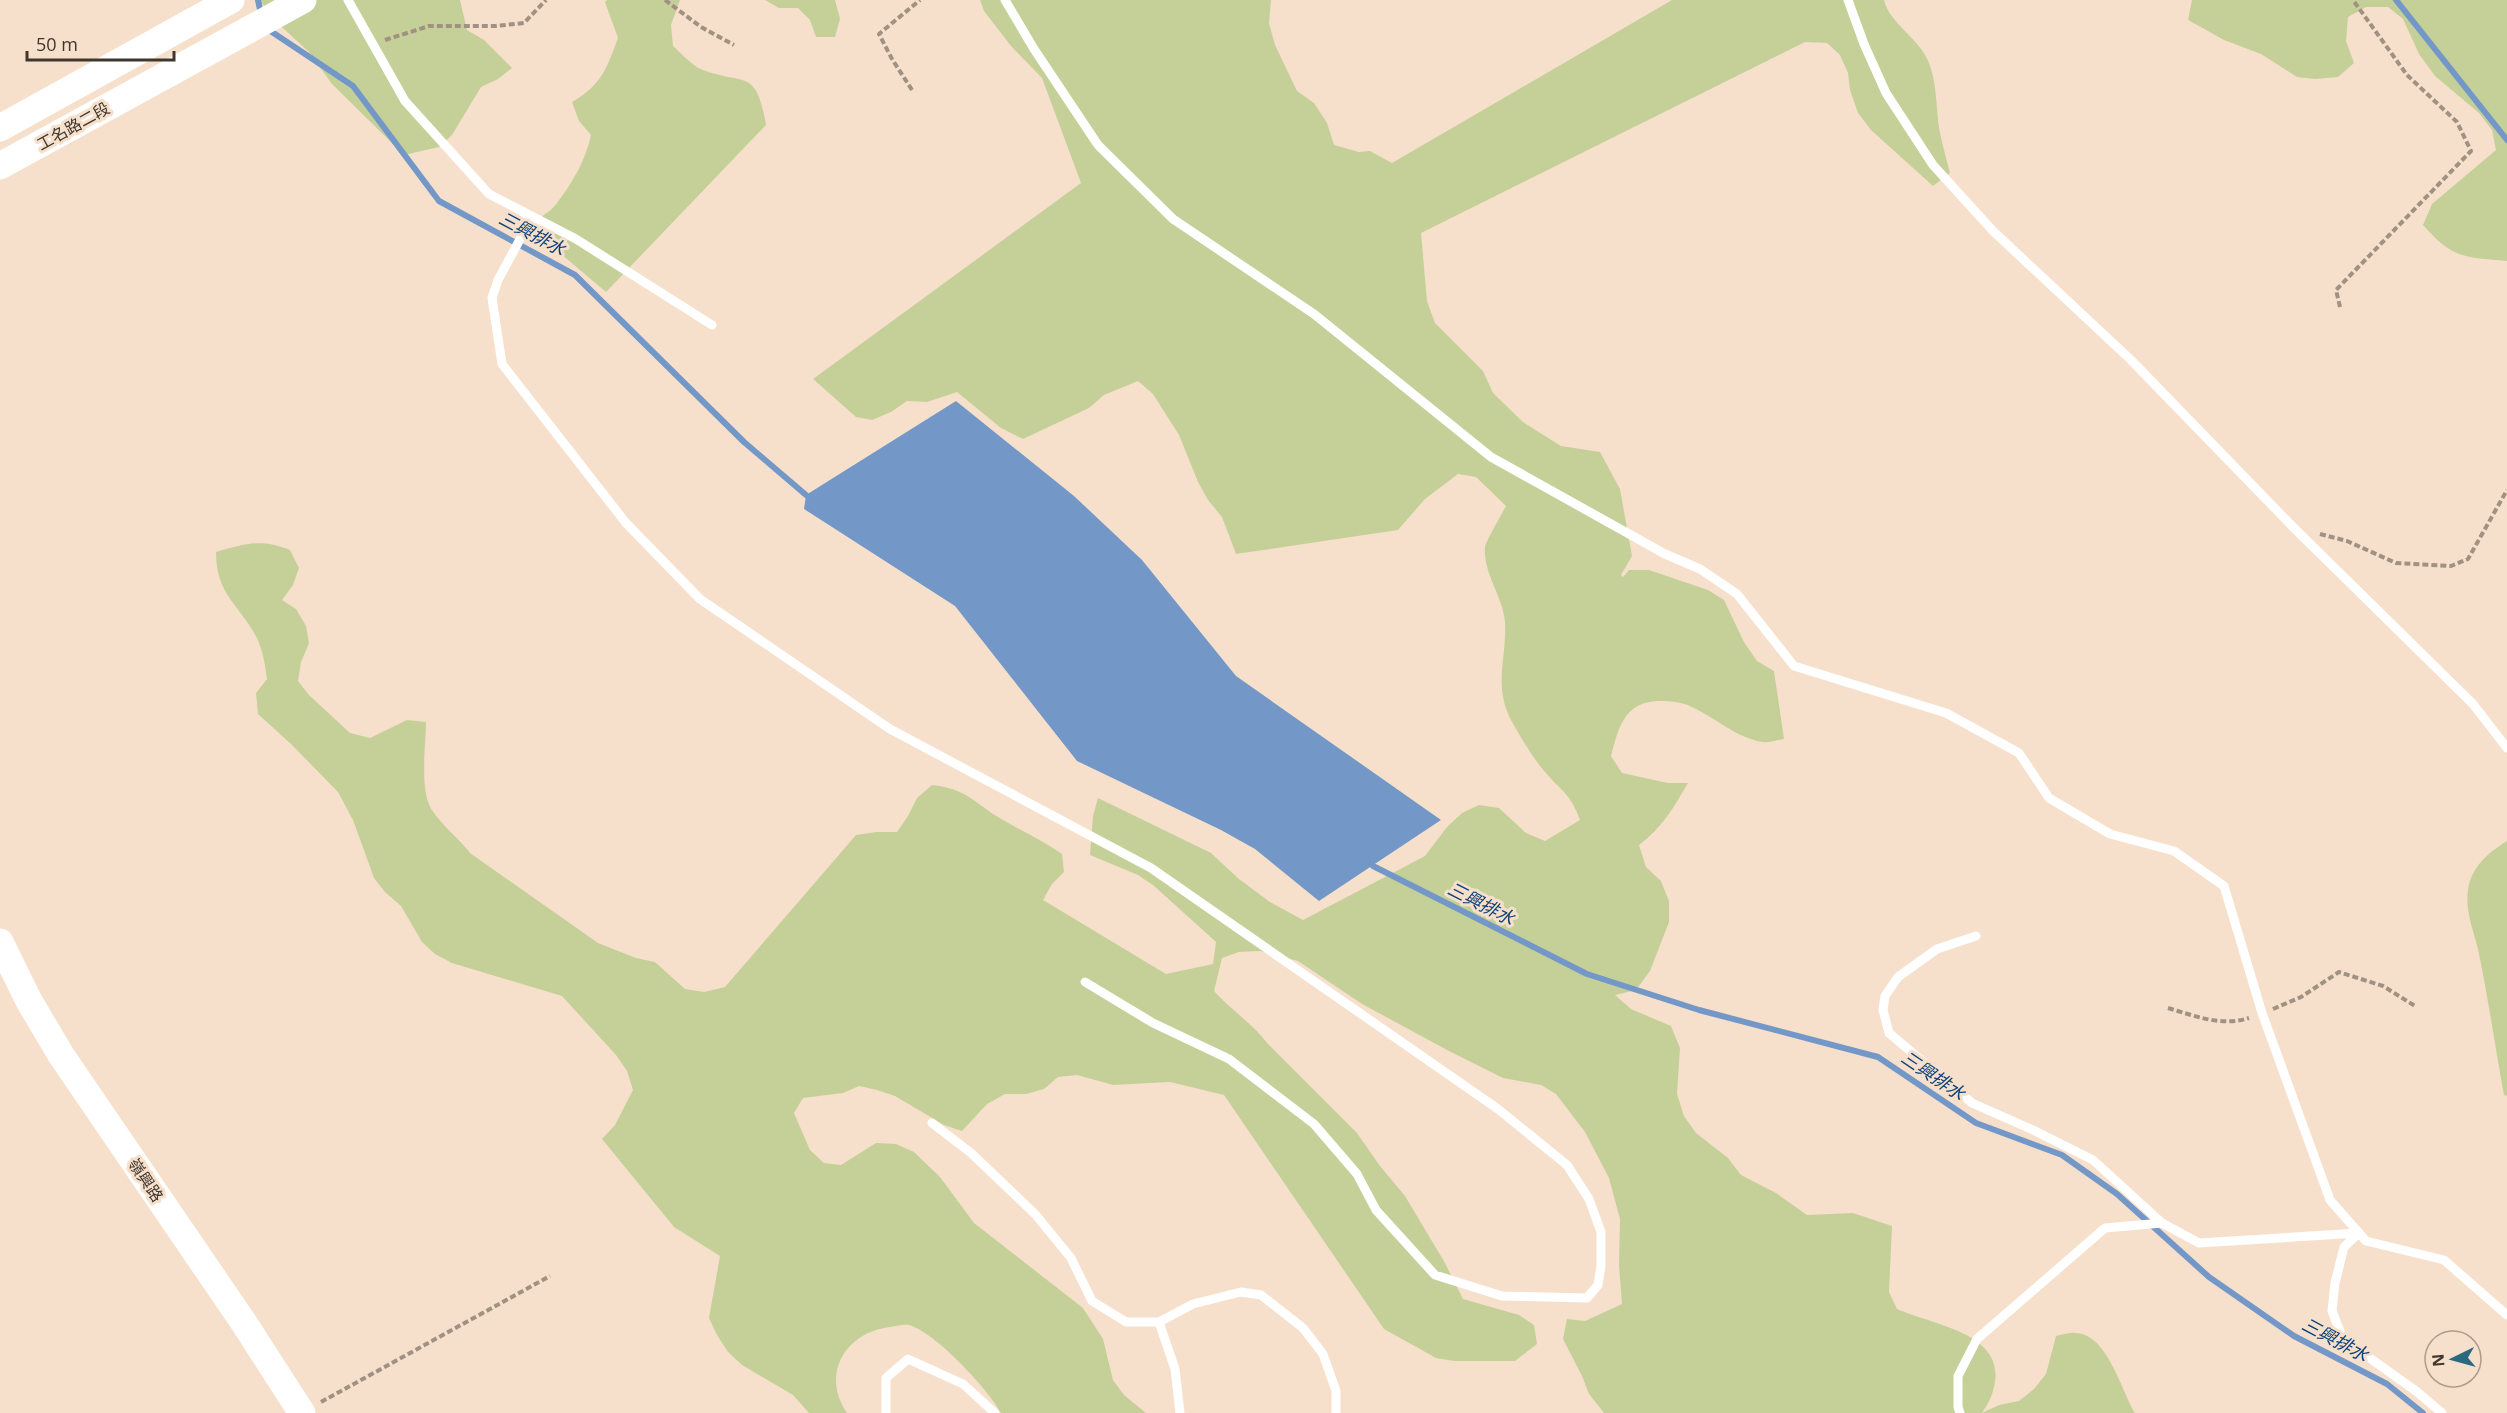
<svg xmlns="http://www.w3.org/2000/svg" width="2507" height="1413" font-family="'Open Sans','Noto Sans TC',sans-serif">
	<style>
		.green { fill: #c5d099 }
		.water { fill: #7398c8 }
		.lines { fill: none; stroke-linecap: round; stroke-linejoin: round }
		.stream { stroke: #7398c8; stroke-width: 6 }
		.path { stroke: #a19182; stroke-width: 4; stroke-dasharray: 6 3; stroke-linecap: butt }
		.lane { stroke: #fff; stroke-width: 9 }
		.secondary { stroke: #fff; stroke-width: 27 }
		.labels { text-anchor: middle; stroke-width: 6; stroke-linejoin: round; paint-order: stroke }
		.street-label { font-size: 16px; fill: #3f362e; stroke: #f6e0cb }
		.water-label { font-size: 18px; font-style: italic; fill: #0c407a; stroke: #f6e0cb }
	</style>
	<rect width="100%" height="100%" fill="#f6e0cb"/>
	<g class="green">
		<path d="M260 0H460L467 30 484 40 512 68 498 79 481 87 452 135 439 147 404 155 332 84 309 52 272 18Z"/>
		<path d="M607 0H680L671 25 673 46C682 54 692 66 703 70 746 86 756 67 766 125L606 292 535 232C542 209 546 218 557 203 572 183 586 160 591 135L579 121 572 102C602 84 606 70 618 38L605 2Z"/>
		<path d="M765 0H835L840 19 835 37H816L810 20 798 8H779Z"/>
		<path d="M980 0H1271L1269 23 1275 45 1297 91 1314 103 1327 123 1334 145 1359 152 1370 151 1392 163 1672 0H1884C1889 23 1921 40 1929 63 1937 84 1936 106 1939 128 1942 143 1946 158 1950 173L1933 186 1871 130 1858 113 1850 90 1848 73 1840 55 1827 43 1805 42 1421 233 1427 301 1435 323 1483 371 1493 393 1523 422 1561 446 1600 452 1620 489 1632 556 1621 575 1623 577 1629 570H1649L1708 590 1724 600 1744 642 1757 661 1774 671 1784 739C1777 740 1769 743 1762 742 1735 737 1716 718 1692 707 1683 702 1670 701 1660 701 1625 701 1619 726 1611 756L1622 773 1668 783H1688C1674 807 1662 828 1639 845L1646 867 1661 881 1669 901V922L1650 971 1636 990 1615 995 1631 1009 1671 1026 1680 1048 1677 1094 1684 1116 1696 1133 1728 1158 1741 1175 1776 1193 1807 1215 1853 1213 1892 1226 1889 1292 1897 1309C1938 1327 2015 1334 1991 1397 1989 1402 1985 1408 1982 1413L1999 1405 2019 1401 2034 1389 2046 1374 2056 1336C2062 1335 2069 1332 2075 1333 2107 1333 2121 1390 2135 1413H1604L1589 1394 1582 1376 1563 1339 1567 1319 1585 1321 1622 1304 1619 1265 1620 1219 1609 1178 1585 1132 1556 1094 1541 1085 1503 1078 1449 1051 1362 1004 1298 961 1260 951 1239 952 1222 958 1214 991C1231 1010 1252 1023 1268 1044L1357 1133 1380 1166 1405 1196 1445 1263 1463 1299 1519 1315 1534 1325 1537 1344 1515 1361H1454L1436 1358 1384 1329 1224 1095 1170 1082 1113 1085 1077 1075 1058 1077 1044 1089 1026 1094H1005L987 1104 962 1131 944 1125 895 1096 877 1090 859 1086 843 1093 803 1098 794 1113 810 1150 824 1163 841 1165 876 1143 896 1144 914 1152 940 1177 974 1223 1083 1308 1103 1339 1113 1380 1124 1395 1146 1413H1001C988 1389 935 1332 909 1325 904 1324 896 1326 890 1327 846 1332 820 1374 847 1413H809L793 1395 742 1365 728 1352 717 1335 709 1318 720 1256 674 1227 602 1139 615 1125 633 1090 627 1071 616 1055 562 996 452 963 435 954 422 942 401 906 385 892 374 878 353 820 338 792 292 745 258 714 256 693 267 679C265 665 263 651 257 638 239 604 216 595 216 552 245 544 260 538 290 550L299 568 293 585 282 600 296 609 306 626 309 643 301 662 298 681 309 695 350 733 370 738 407 720 426 722C426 746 419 791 432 810 442 826 459 838 470 853L598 943 636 958 655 962 685 989 704 992 725 987 856 835 876 832H897L908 816 917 798 932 785C966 789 971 800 998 817 1019 830 1042 840 1062 854L1064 872 1052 884 1043 900 1166 974 1213 964 1216 942 1153 885 1138 875 1090 855 1093 816 1098 798 1211 853 1239 879 1270 902 1303 920 1425 856 1447 827 1462 813 1479 805 1499 808 1526 833 1545 841 1580 820C1571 794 1562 792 1546 773 1536 763 1518 733 1511 720 1493 686 1507 657 1505 622 1503 597 1483 573 1485 547 1486 541 1502 514 1506 506L1476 477 1458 474 1425 499 1398 530 1236 554 1222 517 1208 500 1198 482 1179 435 1153 394 1138 381 1104 395 1089 408 1023 439 1001 428 957 392 927 402 907 401 891 412 872 420 856 417 813 379 1081 183 1042 78 1011 46 984 11Z"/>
		<path d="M2192 0H2507V261C2464 257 2453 259 2423 225L2432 204 2496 150 2492 130 2479 113 2435 76 2419 54 2403 19 2388 7H2366L2348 17 2346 41 2354 63 2338 77 2315 79 2297 77 2261 54 2224 40 2188 20Z"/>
		<path d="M2507 841V1096L2504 1095C2495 1046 2488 997 2478 949 2473 929 2465 911 2468 890 2471 867 2489 852 2507 841Z"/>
	</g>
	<path class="water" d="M956 401 1074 496 1142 560 1236 676 1441 820 1319 901 1255 849 1221 830 1077 761 955 606 804 509 806 495Z"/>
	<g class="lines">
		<g class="stream">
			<path d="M258 0 261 14"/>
			<path d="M2396 0 2507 140"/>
			<path d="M266 28 353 86 439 201 575 275 744 442 806 495"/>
			<path d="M1373 866 1587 974 1699 1010 1878 1057 1976 1123 2062 1155 2117 1194 2209 1277 2294 1336 2387 1384 2423 1413"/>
		</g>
		<g class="path">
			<path d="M665 0 701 27 734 45"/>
			<path d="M385 40 429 26H495L524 23 546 0"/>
			<path d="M912 90 892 59 879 34 920 0"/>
			<path d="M2340 307 2336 290 2471 151 2457 122 2407 75 2353 0"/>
			<path d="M2320 534 2347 541 2396 563 2451 566 2468 559 2507 490"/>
			<path d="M2168 1008C2195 1016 2222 1027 2249 1018"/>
			<path d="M2273 1009 2301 997 2339 972 2383 986 2415 1006"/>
			<path d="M321 1402 550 1276"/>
		</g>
		<g class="lane">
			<path d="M348 0 405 101 489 194 576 239 712 325"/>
			<path d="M1005 0 1034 49 1098 145 1173 219 1314 314 1491 457 1665 554 1700 569 1737 594 1794 666 1946 713 2019 753 2049 798 2110 834 2174 851 2224 886 2262 1013 2330 1200 2366 1241 2444 1260 2507 1315"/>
			<path d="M1848 0 1864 44 1886 93 1933 165 1993 231 2131 360 2293 527 2473 704 2507 748"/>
			<path d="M524 212 525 230 498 280 492 298 502 364 626 523 700 599 890 729 1151 868 1498 1109 1567 1165 1589 1199 1601 1232V1266L1598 1285 1587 1298 1502 1296 1435 1275 1376 1210 1357 1174 1314 1124 1229 1059 1153 1023 1085 982"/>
			<path d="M1976 936 1937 949 1898 977 1885 996 1883 1010 1889 1033 1972 1103 2033 1130 2093 1160 2162 1223 2199 1243 2359 1233"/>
			<path d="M932 1123 971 1153 1035 1214 1071 1258 1092 1301 1126 1322H1159L1193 1304 1241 1292 1261 1295 1303 1328 1323 1354 1336 1391V1413"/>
			<path d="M2359 1233 2344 1247 2335 1283 2332 1311 2343 1339 2416 1391 2442 1413"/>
			<path d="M1159 1322 1175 1369 1180 1413"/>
			<path d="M886 1413V1378L908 1359 963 1384 995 1413"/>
			<path d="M1960 1413 1958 1407V1376L1977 1339 2105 1228 2162 1223"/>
		</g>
		<g class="secondary">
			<path d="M0 128 231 0"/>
			<path d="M0 166 303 0"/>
			<path d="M0 942 29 1001 61 1055 244 1323 302 1413"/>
		</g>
	</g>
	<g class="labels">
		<g class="street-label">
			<text transform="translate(73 126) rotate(-29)" y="6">工名路二段</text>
			<text transform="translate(146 1180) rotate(56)" y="6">嶺興路</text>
		</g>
		<g class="water-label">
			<text transform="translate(532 234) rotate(28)" y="6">三興排水</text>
			<text transform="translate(1481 904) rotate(27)" y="6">三興排水</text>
			<text transform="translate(1933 1076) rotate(34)" y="6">三興排水</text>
			<text transform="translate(2335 1340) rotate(28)" y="6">三興排水</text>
		</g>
	</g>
	<g transform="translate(2453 1359) rotate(265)"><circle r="28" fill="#f6e0cb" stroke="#ad9c8c" stroke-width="1.5"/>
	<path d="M0-4.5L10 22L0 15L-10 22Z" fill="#2a697e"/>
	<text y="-9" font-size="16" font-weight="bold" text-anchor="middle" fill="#3f362e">N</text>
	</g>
	<path d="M27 51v9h147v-9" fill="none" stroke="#3f362e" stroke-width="3"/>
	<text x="36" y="51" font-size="18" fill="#3f362e" stroke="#f6e0cb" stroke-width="4.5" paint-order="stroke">50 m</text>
</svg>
